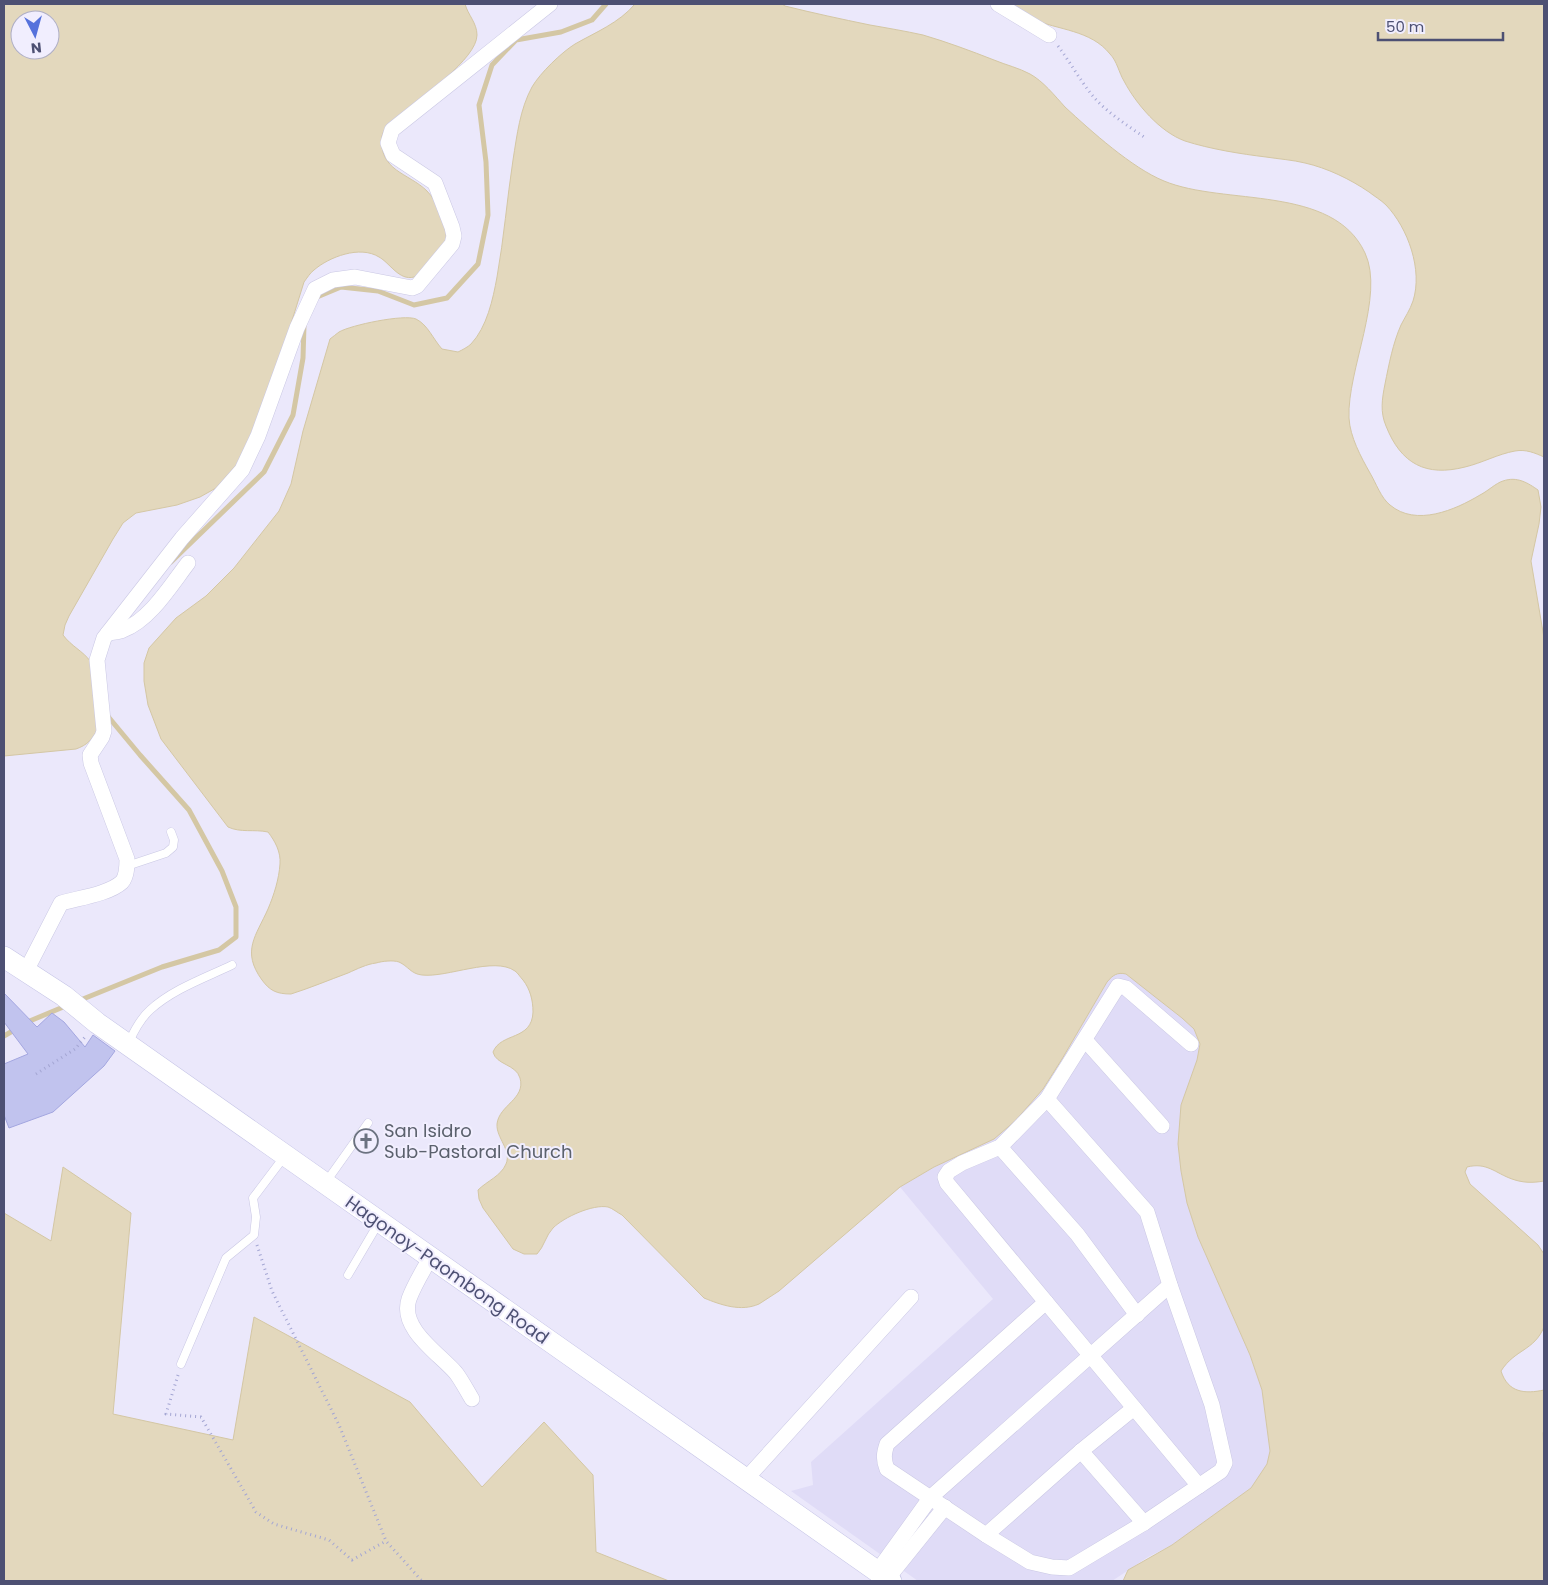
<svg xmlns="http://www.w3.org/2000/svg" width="1548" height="1585" font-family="Poppins,sans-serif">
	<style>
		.residential { fill: #e0dcf7 }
		.water { fill: #e3d8bd; stroke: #d4c7a4; fill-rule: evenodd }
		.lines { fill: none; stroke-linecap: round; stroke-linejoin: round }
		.stream { stroke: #d4c7a4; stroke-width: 5 }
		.building { fill: #c1c3ee; stroke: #a3a6e0 }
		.service-casing { stroke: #cac8e4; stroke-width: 9 }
		.minor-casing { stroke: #cac8e4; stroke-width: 16 }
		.secondary-casing { stroke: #c5c4e6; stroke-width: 22 }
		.path { stroke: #a4a6d3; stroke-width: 3; stroke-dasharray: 1 4; stroke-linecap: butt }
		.service { stroke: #fff; stroke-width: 8 }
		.minor { stroke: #fff; stroke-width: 15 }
		.secondary { stroke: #fff; stroke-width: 21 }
		.labels { text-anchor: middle; stroke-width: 4; stroke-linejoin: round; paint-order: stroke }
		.worship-label { font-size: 18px; fill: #5b616d; stroke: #f1eefe; text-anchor: start }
		.street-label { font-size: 18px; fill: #4d5073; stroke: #f1eefe }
	</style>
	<rect width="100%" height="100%" fill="#ebe8fb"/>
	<path class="residential" d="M1120 972 1126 974 1135 980 1182 1018 1194 1029 1200 1044 1181 1171 1187 1203 1198 1237 1250 1355 1262 1390 1270 1451 1267 1464 1251 1488 1172 1545 1148 1557 1112 1581H918L791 1491 813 1485 811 1462 993 1299 900 1187 934 1167 963 1153 1015 1121 1043 1089 1062 1059 1107 982 1114 975Z"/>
	<g class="water">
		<path d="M4 4H465C468 15 477 23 477 35 477 59 420 98 402 113 395 119 384 127 382 136 378 171 409 173 427 191 439 203 445 224 447 240 439 249 424 274 414 277 399 281 390 263 379 257 360 245 329 257 314 270 310 273 307 278 304 282L275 375 245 455 216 488 200 497 177 505 136 513 123 523 113 539 69 616 65 625 63 635C71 646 83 651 91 662L97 730C92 740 87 745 76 749L4 756ZM20 20H50V50H20Z"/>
		<path d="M635 4H782L785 6C813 13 841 19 870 25 887 28 905 31 923 35 947 42 971 51 994 60 1006 65 1019 68 1030 74 1043 81 1055 96 1065 107 1091 131 1132 168 1164 181 1224 206 1333 184 1365 253 1385 296 1347 370 1349 418 1350 437 1361 457 1370 473 1376 483 1381 498 1390 505 1416 527 1455 510 1480 495 1488 491 1496 483 1503 481 1517 476 1528 483 1538 490L1541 507 1539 524 1531 561 1544 638V1181C1533 1183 1523 1183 1512 1179 1495 1173 1487 1162 1467 1167L1465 1172 1470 1184 1538 1245 1544 1254V1327C1534 1351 1515 1349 1501 1371 1508 1393 1525 1394 1544 1390V1430L1543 1433 1544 1452V1581H1123L1128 1570 1172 1545 1251 1488 1267 1464 1270 1451 1262 1390 1250 1355 1198 1237 1187 1203 1181 1171 1178 1144 1181 1105 1197 1060 1200 1044 1194 1029 1182 1018 1126 974C1117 972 1113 975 1107 982L1062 1059 1043 1089 1015 1121 994 1139 934 1167 900 1187 779 1291C772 1295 766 1300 759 1304 741 1312 721 1305 704 1298L622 1215C618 1213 612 1208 608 1207 593 1204 564 1217 553 1228 546 1235 544 1247 537 1254H524L513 1249 483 1208 479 1199 478 1190C487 1181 501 1176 506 1164 512 1150 496 1138 497 1124 499 1105 526 1099 520 1078 516 1064 496 1065 493 1052 501 1032 532 1041 533 1012 533 1000 530 989 523 980 520 977 518 973 515 971 494 956 447 978 422 975 411 974 408 966 399 962 393 960 383 961 376 963 367 964 357 969 348 973 329 980 310 988 291 994 277 994 270 991 262 980 241 951 256 936 268 909 274 895 279 879 280 864 281 852 275 841 268 832 254 829 241 833 228 827L161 739 148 705 144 681V663L149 648 176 618 206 596 234 568 279 511 291 484 303 431 330 339C333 337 336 334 339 332 351 325 404 314 416 319 428 325 433 339 442 349L458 352C462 350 468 347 471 344 487 327 493 299 497 277 504 238 507 199 513 160 517 135 520 109 532 87 540 73 562 52 575 44 596 32 619 23 635 4Z"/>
		<path d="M1006 4H1544V457C1535 453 1526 449 1515 451 1498 454 1482 463 1465 467 1426 477 1401 464 1386 426 1380 412 1382 399 1385 384 1389 364 1393 343 1401 325 1405 317 1410 310 1413 301 1423 270 1408 228 1386 205 1381 200 1374 196 1369 192 1350 179 1327 168 1305 163 1293 160 1279 159 1266 157 1241 154 1210 149 1185 141 1160 132 1136 104 1124 81 1119 73 1117 61 1110 54 1091 30 1058 30 1032 19 1023 16 1014 9 1006 4Z"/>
		<path d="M63 1167 131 1213 113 1414 233 1440 254 1317 410 1402 482 1487 544 1422 593 1475 596 1552 669 1581H4V1213L51 1241Z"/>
	</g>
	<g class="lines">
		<g class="stream">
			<path d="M317 297 341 287 378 291 414 305 447 298 478 264 488 215 486 162 479 105 492 65 516 40 561 32 592 20 606 4"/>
			<path d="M171 562 264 472 293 415 303 358 304 325"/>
			<path d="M78 1001 162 967 219 950 236 937V907L222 871 189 810 140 755 106 714"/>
			<path d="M25 1023 68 1005"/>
			<path d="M4 1036 16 1029"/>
		</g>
	</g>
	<path class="building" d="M4 993 37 1027 52 1013 64 1022 85 1047 93 1035 115 1051 104 1066 53 1112 9 1128 4 1115V1064L28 1054 4 1022Z"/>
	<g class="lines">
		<g class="service-casing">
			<g id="service">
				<path d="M127 866 166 853 173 847 174 840 171 832"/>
				<path d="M129 1042C134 1031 141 1018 150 1010 173 989 205 978 232 965"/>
				<path d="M326 1182 368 1123"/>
				<path d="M348 1275 378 1224"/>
				<path d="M181 1364 226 1258 254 1235 256 1217 253 1198 284 1157"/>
			</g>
		</g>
		<g class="minor-casing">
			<g id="minor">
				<path d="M998 4 1049 35"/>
				<path d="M108 633C113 632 119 632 123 630 150 620 171 585 188 563"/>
				<path d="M26 971 61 903C78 898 109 894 122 882 127 876 127 866 127 859L91 763 90 755 102 737 104 731 97 660 104 638 182 538 242 470 258 436 297 328 315 289 333 280 355 277 412 288 417 286 452 244 454 236 452 227 435 183 393 155 388 143 392 130 550 4"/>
				<path d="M1085 1040 1162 1126"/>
				<path d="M1191 1044 1126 988 1118 986 1047 1099 1000 1147 962 1163 949 1171 945 1177 947 1183 1199 1486"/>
				<path d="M1000 1147 1077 1234 1137 1315"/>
				<path d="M430 1258C423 1271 414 1285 409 1299 399 1329 440 1354 456 1373 462 1381 467 1391 472 1399"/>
				<path d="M1046 1302 887 1444C884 1453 883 1459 887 1469L986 1535 1030 1562 1052 1567 1069 1568 1144 1523 1221 1471 1225 1463 1212 1405 1170 1285 1147 1212 1047 1099"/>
				<path d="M1081 1451 1144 1523"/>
				<path d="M745 1480 911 1297"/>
				<path d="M986 1535 1081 1451 1134 1408"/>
				<path d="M877 1572 931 1497 1170 1285"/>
				<path d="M887 1579 945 1507"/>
			</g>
		</g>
		<g class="secondary-casing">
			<path id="secondary" d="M4 957 64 996 97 1023 891 1581"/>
		</g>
		<g class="path">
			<path d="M1058 46C1070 62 1080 80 1092 95 1106 112 1127 125 1144 137"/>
			<path d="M36 1074 75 1049 85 1037"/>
			<path d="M257 1245 272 1291 339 1425 386 1541 422 1581"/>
			<path d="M178 1375 166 1414 201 1417 256 1512 274 1524 329 1540 352 1560 386 1541"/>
		</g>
		<use href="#service" class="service"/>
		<use href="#minor" class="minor"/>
		<use href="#secondary" class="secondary"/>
	</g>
	<defs>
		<g id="church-ring" transform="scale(1.25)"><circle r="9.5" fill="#f1eefe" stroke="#6b7280" stroke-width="1.5"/><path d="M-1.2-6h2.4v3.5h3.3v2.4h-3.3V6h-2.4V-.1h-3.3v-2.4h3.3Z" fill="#6b7280"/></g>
	</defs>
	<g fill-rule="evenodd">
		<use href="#church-ring" x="366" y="1141"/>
	</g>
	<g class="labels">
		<g class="worship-label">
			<text x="384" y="1137">San Isidro<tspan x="384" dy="21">Sub-Pastoral Church</tspan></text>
		</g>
		<g class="street-label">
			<text transform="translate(447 1270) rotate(35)" y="6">Hagonoy-Paombong Road</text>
		</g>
	</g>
	<rect width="1548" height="1585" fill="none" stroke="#4d5073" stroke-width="10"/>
	<g transform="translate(35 35) rotate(174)"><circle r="24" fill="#f1eefe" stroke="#afafc6"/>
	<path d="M0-4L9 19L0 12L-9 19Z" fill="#5672dc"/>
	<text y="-8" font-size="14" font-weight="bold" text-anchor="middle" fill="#4d5073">N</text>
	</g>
	<path d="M1378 32v8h125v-8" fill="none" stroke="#4d5073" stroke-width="2.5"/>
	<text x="1386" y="32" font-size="15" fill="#4d5073" stroke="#f1eefe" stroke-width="4" paint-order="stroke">50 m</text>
</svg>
